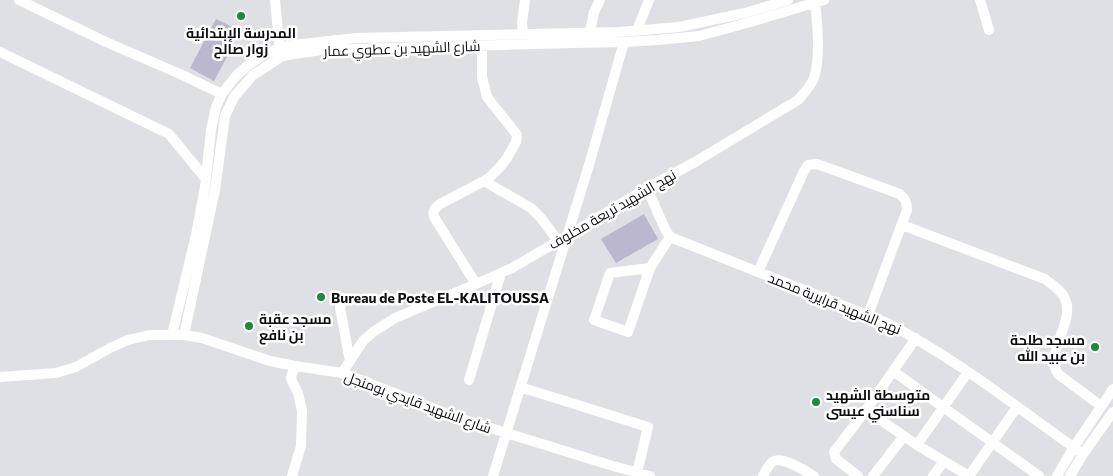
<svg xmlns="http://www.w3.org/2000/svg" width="1113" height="476" viewBox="0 0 1113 476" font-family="Commissioner,Cairo,sans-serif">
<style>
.green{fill:#bab7cf}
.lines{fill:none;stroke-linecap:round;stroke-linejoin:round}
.minor{stroke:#fff;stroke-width:10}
.poi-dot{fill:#1d883e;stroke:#fff;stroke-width:2}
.labels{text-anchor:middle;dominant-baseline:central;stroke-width:5;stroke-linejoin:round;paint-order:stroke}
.poi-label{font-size:14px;font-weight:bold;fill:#0d0d0f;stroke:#fff;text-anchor:start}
.street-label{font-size:14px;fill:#0d0d0f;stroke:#fff}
</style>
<rect width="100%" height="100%" fill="#dfdfe6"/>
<path class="green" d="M 216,19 L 241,31 L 214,81 L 190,68 Z
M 644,214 L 658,239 L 616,263 L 601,239 Z"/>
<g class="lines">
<path class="minor" d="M 19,0 L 106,42 L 180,74 L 222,94
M 275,0 L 280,53
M 980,0 L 989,30
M 637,30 L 649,0
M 590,32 L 594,12 L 600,0
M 523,34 L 522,22 L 525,0
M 0,52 L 169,134 L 206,179
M 484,181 L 531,208 L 541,218 L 558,241
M 647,188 L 665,229 L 670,237 L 887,323 C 957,359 1019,409 1083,454
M 902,225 L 1045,279 C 1051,284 1058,288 1063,295 C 1079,319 1043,352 1058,374 L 1101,406
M 650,268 L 628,332 L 594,320 L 610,273 L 650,268 L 670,237
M 758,272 L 804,171 L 808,165 L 817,164 L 900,194 C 905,199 907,202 907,210 L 868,315
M 476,284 L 434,217 C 432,211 435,208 440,204 L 484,181 L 490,177 L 500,167 L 507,158 L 516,142 L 517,135 L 514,131 L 487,97 L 482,77 L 482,46
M 341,302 L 340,308 L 350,361
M 172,335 L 196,235 L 205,187 L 211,130 L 216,107 L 222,94 L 236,76 L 247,66 L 265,54 L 279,48 L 293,45 L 356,38 L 619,32 L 679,27 L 745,13 L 788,0
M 184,335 L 215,190 L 225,116 L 234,97 L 253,75 L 281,57 L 294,54 L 322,50 L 573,43 L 624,42 L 658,40 L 699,36 L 747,23 L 824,0
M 893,371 L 1039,476
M 342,373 L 363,341 L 373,332 L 395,318 L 476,284 L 512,268 L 567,236 L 647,188 L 695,162 L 798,100 C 804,93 811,86 814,78 C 821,56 817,22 815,0
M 0,377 L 56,373 L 76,367 L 110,348 L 128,340 L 149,335 L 184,335 L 202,338 L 270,361 L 295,366 L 342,373 L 402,396 L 452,416 L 613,466 L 650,476
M 469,380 L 501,273
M 520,387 L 648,427 L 637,473
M 866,410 L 917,445 L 969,476
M 917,445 L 968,372
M 292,476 L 301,446 L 302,411 L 298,393 L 292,381 L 291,377 L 295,366
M 493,476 L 589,165 L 624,42
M 763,476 C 765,472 768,466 772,462 C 782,455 805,471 814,476
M 858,476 L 836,459 L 834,452 L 866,410 L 916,338
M 873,476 L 904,436
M 933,476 L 944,461
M 969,476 L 1017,407
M 1057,476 L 1074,447 L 1113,389
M 1070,476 L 1083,454 L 1113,412"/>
</g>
<g class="poi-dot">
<circle cx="241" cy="16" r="5"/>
<circle cx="321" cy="297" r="5"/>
<circle cx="249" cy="326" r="5"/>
<circle cx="1095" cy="347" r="5"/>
<circle cx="816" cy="402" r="5"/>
</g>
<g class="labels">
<g class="poi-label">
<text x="241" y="32" text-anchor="middle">المدرسة الإبتدائية<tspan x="241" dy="16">زوار صالح</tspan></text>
<text x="331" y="297">Bureau de Poste EL-KALITOUSSA</text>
<text x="259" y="318">مسجد عقبة<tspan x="259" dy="16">بن نافع</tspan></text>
<text x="1085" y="339" text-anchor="end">مسجد طلحة<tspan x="1085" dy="16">بن عبيد الله</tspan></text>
<text x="826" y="394">متوسطة الشهيد<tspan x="826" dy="16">سناسني عيسى</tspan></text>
</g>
<g class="street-label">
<text transform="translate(402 48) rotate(-2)">شارع الشهيد بن عطوي عمار</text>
<text transform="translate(612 209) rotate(-30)">نهج الشهيد تريعة مخلوف</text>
<text transform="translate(835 303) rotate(22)">نهج الشهيد قرايرية محمد</text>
<text transform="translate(418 402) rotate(20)">شارع الشهيد قايدي بومنجل</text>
</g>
</g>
</svg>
